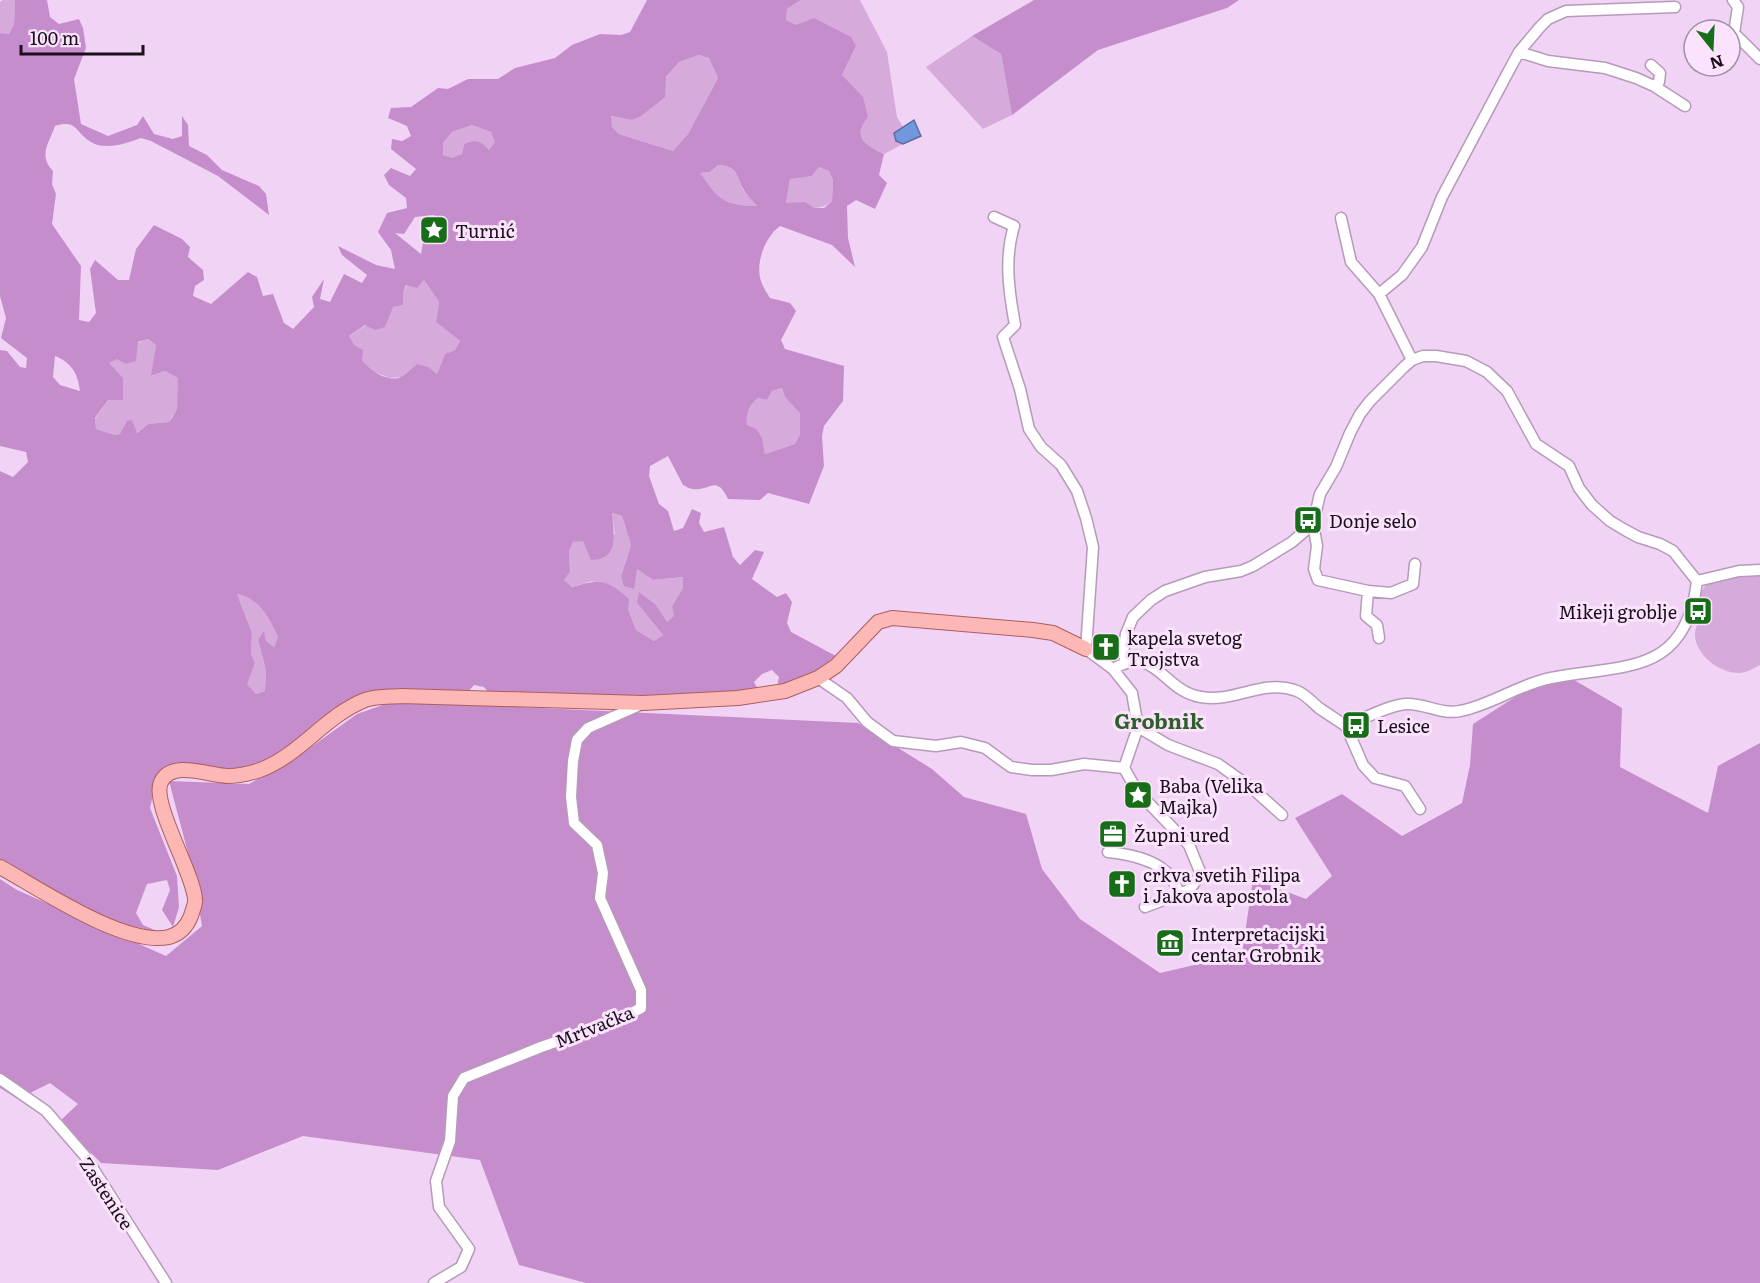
<svg xmlns="http://www.w3.org/2000/svg" width="1760" height="1283" viewBox="0 0 1760 1283" font-family="Literata,serif">
<style>
.green{fill:#d6abdb}
.forest{fill:#c68dcd;fill-rule:evenodd}
.water{fill:#7397dc;stroke:#586ea2;stroke-width:1.5}
.lines{fill:none;stroke-linecap:round;stroke-linejoin:round}
.minor-casing{stroke:#b69ab9;stroke-width:13}
.major-casing{stroke:#ac5d5f;stroke-width:16}
.minor{stroke:#fff;stroke-width:10}
.major{stroke:#fdb7b5;stroke-width:14}
.labels{text-anchor:middle;dominant-baseline:central;stroke-width:6;stroke-linejoin:round;paint-order:stroke}
.poi-label{font-size:18px;fill:#1a0f1b;stroke:#fbe3fe;text-anchor:start}
.street-label{font-size:18px;fill:#1a0f1b;stroke:#fbe3fe}
.quarter-label{font-size:21px;font-weight:bold;fill:#2c5f29;stroke:#fbe3fe}
</style>
<rect width="100%" height="100%" fill="#f1d4f5"/>
<path class="green" d="M 3,0 L 15,0 L 14,24 L 9,34 L 0,33 L 0,2 Z
M 801,0 L 860,0 L 887,52 L 897,117 L 903,127 L 894,134 L 896,141 L 903,144 L 884,154 L 866,145 L 860,136 L 861,125 L 842,75 L 856,46 L 795,25 L 786,20 L 787,9 Z
M 972,36 L 1001,54 L 1012,115 L 983,129 L 926,67 Z
M 699,55 L 709,58 L 718,78 L 688,134 L 673,151 L 619,134 L 612,127 L 610,116 L 631,120 L 679,62 Z
M 472,125 L 491,132 L 496,142 L 489,150 C 481,140 475,139 464,144 L 462,154 L 452,159 L 443,155 L 443,143 L 452,132 Z
M 718,165 C 739,166 735,175 744,191 C 747,196 753,201 757,206 C 723,205 719,200 699,173 L 710,172 Z
M 819,167 L 829,171 L 833,180 L 832,201 C 817,213 803,207 786,204 L 790,178 L 812,176 Z
M 424,280 L 439,302 L 436,322 L 460,341 L 455,350 L 445,354 L 437,374 L 389,378 L 368,369 L 348,337 L 393,307 L 403,305 L 403,294 L 407,285 Z
M 148,339 L 156,345 L 152,376 L 165,371 L 179,378 L 177,409 L 169,422 L 148,424 L 136,433 L 115,435 L 96,429 L 95,419 L 108,400 L 123,399 L 109,363 C 123,356 132,343 148,339 Z
M 782,388 L 785,397 L 800,412 L 800,434 L 795,444 L 765,454 L 762,438 L 757,429 L 747,425 C 746,413 747,406 758,398 L 767,400 L 772,391 Z
M 611,513 L 622,516 L 631,545 L 621,575 L 636,568 L 653,580 L 684,577 L 683,588 L 672,606 L 675,616 L 666,623 L 656,605 L 637,603 L 663,635 L 654,641 L 636,630 L 628,609 L 592,581 L 572,587 L 564,580 L 570,572 L 569,551 L 573,542 L 615,534 Z
M 1760,572 L 1760,665 C 1754,668 1746,673 1739,673 C 1719,673 1694,654 1695,633 C 1696,625 1701,617 1700,610 C 1699,600 1699,589 1710,582 C 1724,574 1744,575 1760,572 Z
M 237,594 C 258,597 270,619 278,637 L 274,647 L 266,641 L 264,632 L 258,640 L 266,670 L 265,691 L 256,694 L 246,684 L 255,663 L 251,654 L 252,633 Z"/>
<path class="forest" d="M 15,0 L 47,0 L 50,17 L 59,24 L 79,19 L 83,28 L 86,48 L 74,79 L 81,124 L 108,136 L 137,125 L 143,116 L 154,134 L 173,139 L 182,136 L 182,116 L 188,125 L 189,146 L 207,155 L 222,170 L 259,186 L 266,194 L 269,215 L 218,176 L 151,141 L 141,138 C 127,143 106,151 91,142 C 75,133 78,119 55,126 C 49,143 38,156 53,171 L 52,184 L 56,194 L 52,224 L 81,266 L 79,320 L 89,322 L 96,313 L 90,269 L 95,260 L 118,280 L 129,280 L 136,249 L 154,225 L 182,239 L 190,247 L 188,257 L 203,270 L 204,280 L 195,286 L 193,296 L 211,304 L 248,272 L 257,277 L 263,296 L 273,294 L 284,323 L 293,329 L 314,307 L 312,297 L 324,279 L 320,299 L 330,302 L 344,274 L 362,283 L 367,275 L 342,255 L 338,246 L 376,265 L 395,269 L 391,250 L 378,232 L 387,213 L 407,208 L 406,198 L 389,185 L 384,175 L 391,168 L 410,176 L 416,169 L 391,149 L 392,139 L 402,141 L 411,136 L 407,126 L 388,118 L 391,108 L 411,107 L 438,88 L 448,89 L 468,79 L 498,79 L 515,68 L 555,58 L 572,45 L 600,34 L 621,35 L 630,32 L 647,0 L 801,0 L 787,9 L 786,20 L 796,25 L 814,18 L 851,37 L 856,46 L 842,75 L 863,97 L 868,117 C 851,138 866,145 884,154 L 879,175 L 887,183 L 875,209 L 856,200 L 847,206 L 848,238 L 855,267 L 832,245 L 780,226 C 765,237 755,263 761,281 C 763,287 767,293 770,298 L 790,303 L 796,311 L 781,340 L 785,349 L 844,366 L 843,401 L 824,426 L 822,436 L 824,466 L 809,504 L 768,493 L 760,500 L 728,499 C 716,474 711,491 693,489 C 689,489 686,486 683,485 L 668,456 L 650,466 L 649,476 L 659,504 L 668,511 L 674,531 L 683,528 L 692,509 L 701,513 L 699,523 L 704,532 L 724,527 L 733,557 L 740,565 L 755,550 L 764,552 L 752,579 L 777,597 L 786,593 L 792,602 L 787,623 L 791,632 L 836,656 L 793,686 L 777,687 L 779,677 L 772,670 L 762,674 L 754,682 L 759,691 L 654,698 L 491,696 L 484,687 L 474,685 L 467,693 L 365,693 L 331,712 L 313,729 L 273,759 L 230,772 L 171,767 L 157,776 L 150,808 L 177,876 L 179,907 L 173,927 L 162,910 L 170,890 L 167,880 L 147,884 L 136,913 L 143,925 L 164,934 L 89,915 L 0,866 L 0,471 L 13,477 L 28,462 L 26,452 L 0,446 L 0,350 L 7,351 L 20,367 L 26,368 L 27,358 L 1,338 L 6,318 L 0,296 L 0,33 L 9,34 L 14,24 ZM 699,55 L 709,58 L 718,78 L 688,134 L 673,151 L 619,134 L 612,127 L 611,116 L 631,120 L 641,116 L 665,97 L 666,77 L 679,62 ZM 472,125 L 491,132 L 495,142 L 489,150 C 481,140 475,139 464,144 L 462,154 L 452,158 L 443,155 L 443,143 L 452,132 ZM 718,165 C 739,166 735,175 744,190 C 747,196 753,201 757,206 C 723,205 719,200 700,173 L 710,172 ZM 819,167 L 829,171 L 833,180 L 832,201 L 824,208 L 814,208 L 805,202 L 786,203 L 790,179 L 812,176 ZM 434,215 L 442,234 L 434,241 L 423,242 L 421,254 L 395,233 L 404,234 L 415,217 ZM 424,280 L 439,302 L 436,322 L 460,341 L 455,350 L 445,354 L 437,374 L 428,367 L 417,364 C 412,368 406,375 401,377 C 388,383 369,370 362,360 L 363,350 L 354,345 L 349,336 L 365,325 L 375,330 L 385,327 L 393,307 L 403,305 L 403,294 L 406,285 L 417,288 ZM 148,339 L 156,345 L 151,376 L 165,371 L 178,378 L 177,409 L 172,418 L 169,422 L 148,424 L 137,433 L 132,420 L 127,421 L 120,434 L 115,435 L 96,429 L 95,418 L 108,400 L 123,400 L 123,378 L 109,363 L 117,359 L 126,364 L 136,361 L 138,342 ZM 55,356 C 72,363 78,374 80,391 L 60,385 L 53,377 ZM 782,388 L 785,397 L 800,413 L 800,434 L 795,444 L 765,454 L 762,438 L 757,429 L 747,425 C 746,413 748,406 758,398 L 767,400 L 772,391 ZM 612,513 L 622,516 L 631,545 L 621,576 L 624,586 L 634,589 L 637,569 L 653,580 L 683,577 L 683,588 L 672,606 L 674,616 L 667,622 L 656,605 L 639,592 L 637,603 L 663,635 L 654,641 L 636,630 L 628,609 L 629,599 C 607,579 600,579 572,587 L 564,580 L 570,572 L 569,551 L 573,542 L 583,541 L 591,560 C 621,559 613,533 612,513 ZM 237,594 C 258,597 270,619 278,637 L 274,647 L 266,641 L 264,631 L 258,640 L 266,670 L 265,691 L 256,694 L 247,684 L 255,663 L 251,654 L 252,633 Z
M 1034,0 L 1239,0 L 1227,8 L 1098,50 L 1012,115 L 1001,54 L 972,36 Z
M 1557,670 L 1622,708 L 1620,767 L 1708,813 L 1718,766 L 1760,743 L 1760,1283 L 586,1283 L 519,1265 L 480,1160 L 303,1136 L 218,1170 L 101,1163 L 60,1121 L 78,1104 L 50,1083 L 18,1099 L 0,1088 L 0,879 L 17,890 L 166,956 L 202,926 L 192,868 L 169,781 L 249,784 L 307,750 L 357,714 L 394,701 L 858,723 L 932,769 L 964,797 L 1026,814 L 1042,869 L 1080,919 L 1160,973 L 1242,954 L 1253,879 L 1306,899 L 1332,876 L 1295,818 L 1342,794 L 1402,836 L 1462,803 L 1470,765 L 1473,724 Z"/>
<path class="water" d="M 914,120 L 921,136 L 903,144 L 896,141 L 894,133 Z"/>
<g class="lines">
<g class="minor-casing">
<path id="minor" d="M 1733,0 L 1738,7 L 1734,33 L 1760,59
M 1519,52 L 1548,61 L 1605,68 L 1636,78 L 1654,86 L 1685,106
M 1651,65 L 1660,73 L 1659,82 L 1654,86
M 994,217 L 1014,226 C 1004,259 1009,292 1015,325 L 1003,337 L 1020,389 L 1029,429 L 1041,447 L 1061,465 L 1077,491 L 1086,518 L 1093,547 L 1086,649 L 1113,669 C 1156,643 1162,691 1201,697 C 1236,703 1262,678 1297,691 C 1305,694 1312,702 1319,708 C 1328,714 1337,720 1346,726 C 1363,719 1389,705 1406,704 C 1425,703 1441,715 1460,711 C 1492,705 1519,684 1551,678 C 1624,664 1686,676 1697,581 L 1673,551 L 1660,544 L 1638,537 L 1625,530 L 1610,521 L 1592,505 L 1579,488 L 1569,466 L 1536,444 L 1507,391 L 1487,372 L 1466,361 L 1436,356 L 1423,356 L 1412,360 L 1404,367 L 1370,401 L 1360,414 L 1350,433 L 1336,467 L 1320,494 L 1313,524 L 1292,542 L 1253,566 L 1241,571 L 1205,577 L 1165,591 L 1151,600 L 1133,617 L 1126,634 L 1123,653 L 1126,661
M 1341,218 L 1351,262 L 1379,294
M 1412,360 L 1379,294 L 1402,275 L 1422,247 L 1442,197 L 1506,76 L 1519,52 L 1540,27 L 1548,19 L 1566,11 L 1675,7
M 1313,524 L 1317,546 L 1314,569 L 1318,580 L 1368,591 L 1366,616 L 1377,625 L 1379,638
M 1697,581 L 1739,571 L 1760,570
M 1368,591 L 1391,593 L 1413,584 L 1415,564
M 1113,669 L 1132,693 L 1138,727 L 1168,745 L 1218,764 L 1253,789 L 1282,815
M 818,678 L 847,698 L 867,722 L 893,741 L 936,746 L 961,742 L 985,748 L 1011,767 L 1032,770 L 1051,770 L 1084,764 L 1124,768
M 1346,726 L 1363,765 L 1375,778 L 1405,786 L 1420,809
M 1108,852 C 1128,854 1157,860 1170,876 C 1174,881 1177,888 1179,894 L 1189,890 L 1201,874 L 1189,845 L 1137,791 L 1124,768 L 1138,727
M 1145,907 L 1179,894
M 0,1079 L 46,1111 L 85,1156 L 166,1283
M 434,1283 L 461,1267 L 469,1249 L 439,1207 L 436,1181 L 450,1141 L 453,1096 L 464,1078 L 541,1047 L 619,1020 L 641,1008 L 641,990 L 600,898 L 603,873 L 597,845 L 574,823 L 571,797 L 573,761 L 577,740 L 588,728 L 642,704"/>
</g>
<g class="major-casing">
<path id="major" d="M 0,867 C 40,889 125,947 169,937 C 180,934 187,926 191,916 C 192,911 196,904 195,899 C 193,872 151,803 161,782 C 172,759 210,776 228,776 C 238,776 251,773 260,770 C 300,755 325,716 365,700 C 376,696 390,697 401,696 L 643,703 L 738,698 L 785,691 L 818,678 L 836,666 L 878,622 L 892,618 L 1033,630 L 1053,633 L 1086,649"/>
</g>
<use href="#minor" class="minor"/>
<use href="#major" class="major"/>
</g>
<defs>
<g id="sight-square" transform="scale(1.5)"><rect x="-9" y="-9" width="18" height="18" rx="4" fill="#186e18" stroke="#fbe3fe"/><path d="M0-6L1.8-2.2L6-1.7L2.9 1.2L3.7 5.4L0 3.3L-3.7 5.4L-2.9 1.2L-6-1.7L-1.8-2.2Z" fill="#fff"/></g>
<g id="bus-square" transform="scale(1.5)"><rect x="-9" y="-9" width="18" height="18" rx="4" fill="#186e18" stroke="#fbe3fe"/><path d="M-5-6H5V4H4V6H2V4H-2V6H-4V4H-5ZM-3.5-4V0h7V-4ZM-3.5 1.2v1.5H-2V1.2ZM2 1.2v1.5H3.5V1.2Z" fill="#fff"/></g>
<g id="church-square" transform="scale(1.5)"><rect x="-9" y="-9" width="18" height="18" rx="4" fill="#186e18" stroke="#fbe3fe"/><path d="M-1.2-6h2.4v3.5h3.3v2.4h-3.3V6h-2.4V-.1h-3.3v-2.4h3.3Z" fill="#fff"/></g>
<g id="office-square" transform="scale(1.5)"><rect x="-9" y="-9" width="18" height="18" rx="4" fill="#186e18" stroke="#fbe3fe"/><path d="M-6-3h4V-5.5h4V-3h4V5H-6ZM-1-4.5V-3h2v-1.5ZM-6 0V1H6V0Z" fill="#fff"/></g>
<g id="museum-square" transform="scale(1.5)"><rect x="-9" y="-9" width="18" height="18" rx="4" fill="#186e18" stroke="#fbe3fe"/><path d="M0-6L6-3V-2H-6V-3ZM-5-1h2V3h-2ZM-1-1h2V3h-2ZM3-1h2V3H3ZM-6 4H6V6H-6Z" fill="#fff"/></g>
</defs>
<g fill-rule="evenodd">
<use href="#sight-square" x="434" y="230"/>
<use href="#bus-square" x="1308" y="520"/>
<use href="#bus-square" x="1698" y="611"/>
<use href="#church-square" x="1106" y="647"/>
<use href="#bus-square" x="1356" y="725"/>
<use href="#sight-square" x="1138" y="795"/>
<use href="#office-square" x="1113" y="834"/>
<use href="#church-square" x="1122" y="884"/>
<use href="#museum-square" x="1170" y="943"/>
</g>
<g class="labels">
<g class="poi-label">
<text x="455" y="230">Turnić</text>
<text x="1329" y="520">Donje selo</text>
<text x="1677" y="611" text-anchor="end">Mikeji groblje</text>
<text x="1127" y="637">kapela svetog<tspan x="1127" dy="21">Trojstva</tspan></text>
<text x="1377" y="725">Lesice</text>
<text x="1159" y="785">Baba (Velika<tspan x="1159" dy="21">Majka)</tspan></text>
<text x="1134" y="834">Župni ured</text>
<text x="1143" y="874">crkva svetih Filipa<tspan x="1143" dy="21">i Jakova apostola</tspan></text>
<text x="1191" y="933">Interpretacijski<tspan x="1191" dy="21">centar Grobnik</tspan></text>
</g>
<g class="street-label">
<text transform="translate(594 1026) rotate(-22)">Mrtvačka</text>
<text transform="translate(107 1193) rotate(57)">Zastenice</text>
</g>
<g class="quarter-label">
<text x="1159" y="719">Grobnik</text>
</g>
</g>
<g transform="translate(1712 48) rotate(162)"><circle r="28" fill="#fbe3fe" stroke="#a18ea3" stroke-width="1.5"/>
<path d="M0-4.5L10 22L0 15L-10 22Z" fill="#186e18"/>
<text y="-9" font-size="16" font-weight="bold" text-anchor="middle" fill="#1a0f1b">N</text>
</g>
<path d="M21 45v9h122v-9" fill="none" stroke="#1a0f1b" stroke-width="3"/>
<text x="30" y="45" font-size="18" fill="#1a0f1b" stroke="#fbe3fe" stroke-width="4.5" paint-order="stroke">100 m</text>
</svg>
